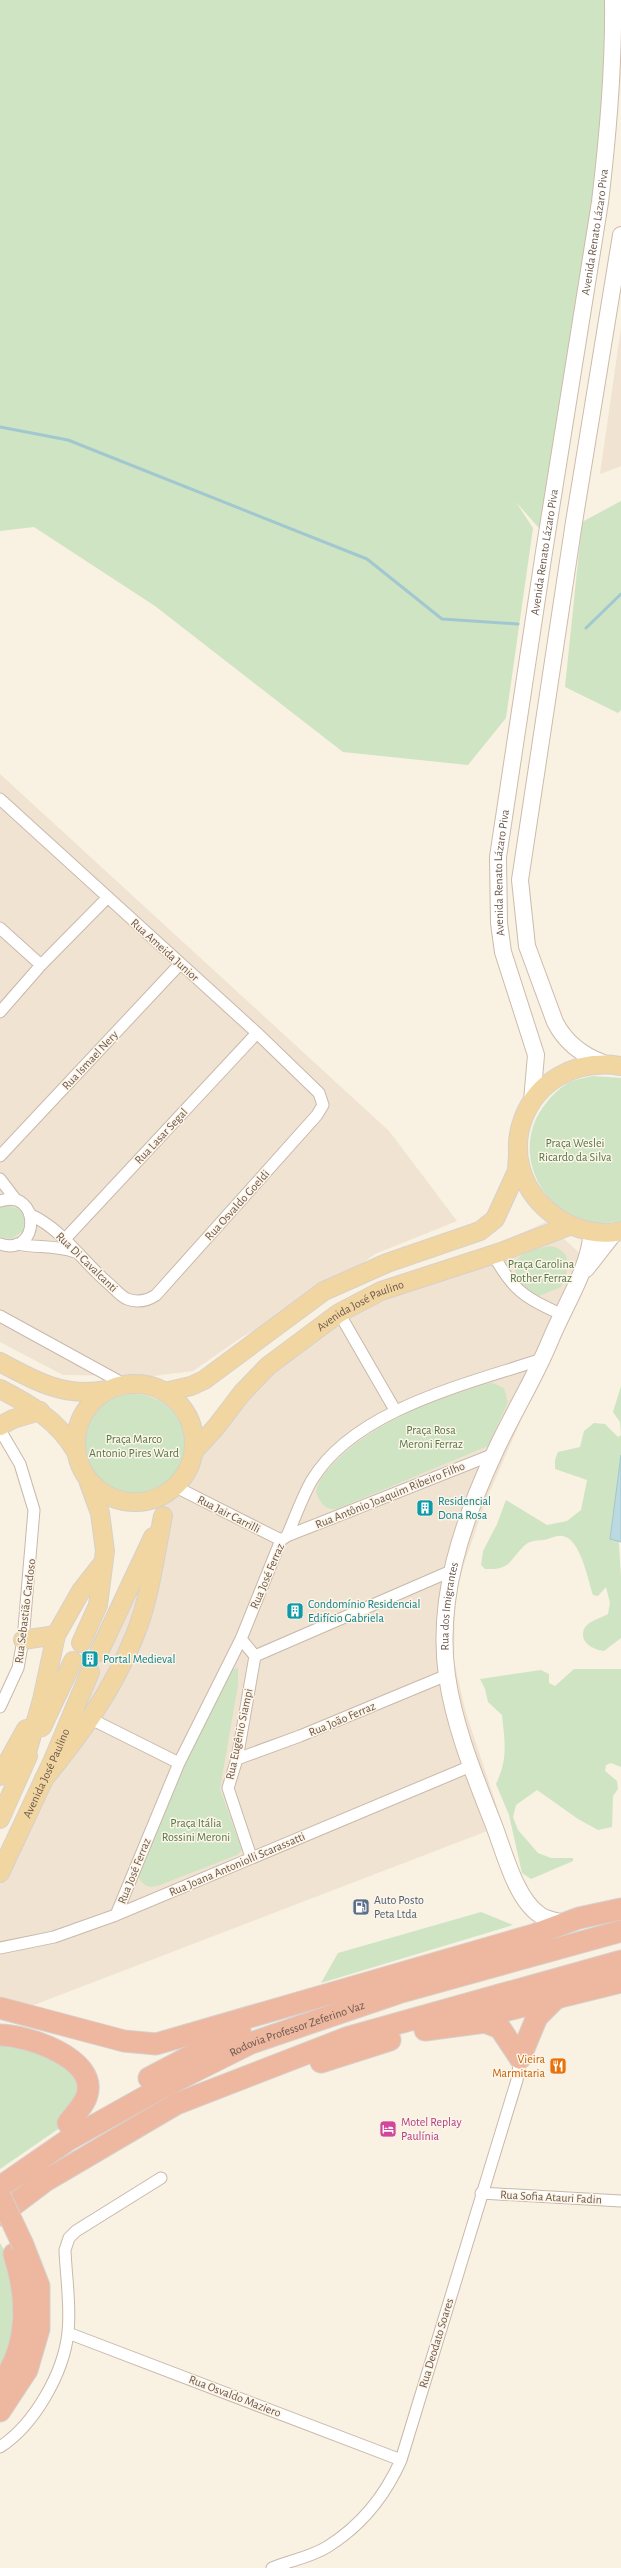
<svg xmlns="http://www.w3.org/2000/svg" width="621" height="2568" viewBox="0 0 621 2568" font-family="'Alegreya Sans',sans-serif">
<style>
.residential{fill:#f0e3d2}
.green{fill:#cfe4c3}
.water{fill:#bad9e0;stroke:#a1c7d0}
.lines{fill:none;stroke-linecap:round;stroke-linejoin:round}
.stream{stroke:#a1c7d0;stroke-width:3}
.street-casing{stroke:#c8b9ab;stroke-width:13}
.secondary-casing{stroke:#cdbbab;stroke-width:18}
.primary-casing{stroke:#d6d1cd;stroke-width:20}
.highway-casing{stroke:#d6d1cd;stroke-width:23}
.street{stroke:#fff;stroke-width:11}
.secondary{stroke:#fff;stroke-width:16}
.primary{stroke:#f1d6a2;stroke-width:18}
.highway{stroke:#edb7a0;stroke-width:21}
.highway-bridge-casing{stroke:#d6d1cd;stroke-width:23;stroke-linecap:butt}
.highway-bridge{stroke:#edb7a0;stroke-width:21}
.labels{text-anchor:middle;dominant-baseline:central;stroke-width:3;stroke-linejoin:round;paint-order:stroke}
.street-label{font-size:12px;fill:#6e594c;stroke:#fcf5e8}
.park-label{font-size:12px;fill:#547848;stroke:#fcf5e8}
.culture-label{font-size:12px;fill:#0d838f;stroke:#fcf5e8;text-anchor:start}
.service-label{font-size:12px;fill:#4e5e75;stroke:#fcf5e8;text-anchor:start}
.food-label{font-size:12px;fill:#c56008;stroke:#fcf5e8;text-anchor:end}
.hotel-label{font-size:12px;fill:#b23c85;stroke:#fcf5e8;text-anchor:start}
</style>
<rect width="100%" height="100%" fill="#f9f1e2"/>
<path class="residential" d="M 621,328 L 621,466 L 600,474 Z
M 0,774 L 389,1131 L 457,1221 L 375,1254 L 318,1296 L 242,1337 L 193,1371 L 153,1376 L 63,1375 L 0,1342 Z
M 546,1222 L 590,1263 L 487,1498 L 455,1590 L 454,1661 L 466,1713 L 503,1825 L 0,2018 L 0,1859 L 178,1469 L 203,1430 L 294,1336 Z"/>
<path class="green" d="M 0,0 L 610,0 L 600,202 L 546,536 L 516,502 L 533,528 L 506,718 L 468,765 L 343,752 L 155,606 L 34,527 L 0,531 Z
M 621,501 L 621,710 L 618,713 L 565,687 L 582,522 Z
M 593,1076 L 621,1078 L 621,1221 C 607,1223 592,1225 579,1219 C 532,1200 513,1142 547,1102 C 553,1094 562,1086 572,1081 C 579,1079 586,1077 593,1076 Z
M 6,1205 L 19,1209 L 25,1217 L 23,1231 L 11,1239 L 0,1237 L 0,1207 Z
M 550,1246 C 574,1250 569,1271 561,1287 L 539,1296 C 524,1288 515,1281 514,1262 L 526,1251 Z
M 485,1384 L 493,1383 L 504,1388 L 508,1402 L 488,1446 L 337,1509 C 326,1511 319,1502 316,1492 C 318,1480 327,1470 335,1462 C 377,1420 431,1402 485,1384 Z
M 621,1386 L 621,1486 L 617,1514 L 621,1576 L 621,1638 L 604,1651 C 594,1650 579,1643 584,1629 C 588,1621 601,1618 608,1614 L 610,1603 L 606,1587 L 598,1596 L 593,1595 C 588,1580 580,1537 562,1536 C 556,1535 550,1539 544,1540 C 534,1541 529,1540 522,1548 C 508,1563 509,1570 485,1569 L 481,1565 L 483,1551 L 497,1524 L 506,1500 L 547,1525 L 567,1521 L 581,1510 L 587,1480 L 555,1469 L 555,1460 L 558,1452 L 580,1447 L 584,1431 L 594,1423 L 605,1424 L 618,1437 L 621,1435 L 620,1422 L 613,1412 Z
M82 1446a52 52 0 1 1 104 0a52 52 0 1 1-104 0Z
M 238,1668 L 238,1685 L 220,1789 L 242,1850 L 237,1855 L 160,1885 C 149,1889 142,1886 138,1875 L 186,1757 L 230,1670 Z
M 574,1669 L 621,1669 L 621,1767 L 611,1763 L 606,1765 L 605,1771 L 617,1781 L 618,1789 L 613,1796 L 612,1827 L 598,1830 L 578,1819 L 537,1790 L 516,1805 L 513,1817 L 518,1830 L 538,1853 L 551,1858 L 573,1858 L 573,1861 L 531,1879 L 522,1873 L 509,1815 L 496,1784 C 508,1759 505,1743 502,1715 L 488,1702 L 485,1689 L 480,1679 L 541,1670 L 549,1674 L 549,1683 L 555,1686 Z
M 481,1912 L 513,1925 L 321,1983 L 338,1953 Z
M 0,2041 L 59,2058 L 71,2068 L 80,2089 L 64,2125 L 0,2169 Z
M 0,2243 L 7,2255 L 19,2321 L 0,2374 Z"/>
<path class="water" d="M 621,1455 L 621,1542 L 610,1539 Z"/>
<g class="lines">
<path class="stream" d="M 0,427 L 68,440 L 367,559 L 442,619 L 518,624
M 586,628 L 621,594"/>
<g class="street-casing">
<path id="street" d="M 0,799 L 257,1033 L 319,1093 L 323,1105 L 317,1115 L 156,1295 C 147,1301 138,1303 127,1299 C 120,1296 114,1288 108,1283 C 82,1261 63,1230 31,1215
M 0,928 L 41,965
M 0,1012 L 41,965 L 107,898
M 0,1156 L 180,964
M 0,1179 L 16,1200
M 0,1201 C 41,1187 41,1258 0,1244
M 65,1239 L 257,1033
M 17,1244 C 36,1248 56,1245 75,1252
M 493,1254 C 512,1289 524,1298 561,1314
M 339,1313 L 395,1410
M 0,1316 L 124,1384
M 0,1430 L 20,1464 L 34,1510 L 23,1640 L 18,1668 L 0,1707
M 176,1487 L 281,1540
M 287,1536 L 494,1454
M 241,1639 L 255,1656 L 451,1571
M 91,1719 L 179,1763
M 237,1759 L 300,1736 L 447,1675
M 251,1857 L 228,1788 L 237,1759 L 255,1656
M 116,1915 L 179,1763 L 241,1639 L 281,1540 L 287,1536 C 295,1518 302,1497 312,1480 C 355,1409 468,1384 542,1359
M 0,1948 L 54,1937 L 116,1915 L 471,1766
M 481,2193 L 621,2201
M 68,2333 L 401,2460
M 0,2447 C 34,2425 64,2373 68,2332 C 71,2306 66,2277 65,2250 L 69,2238 L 76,2231 L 161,2178
M 272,2568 C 289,2561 311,2557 327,2547 C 361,2526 385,2496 401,2460 L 517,2080 L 520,2058"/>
</g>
<g class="secondary-casing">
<g id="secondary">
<path d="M 603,1063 C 582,1055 565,1042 555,1022 L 527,946 L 520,880 L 574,522 L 621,235"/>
<path id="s1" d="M 532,1101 L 536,1055 L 503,952 L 499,923 L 498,857 L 544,552 L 600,202 C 608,135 614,68 613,0"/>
<path d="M 586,1269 L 615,1232"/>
<path id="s2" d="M 566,1924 C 558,1921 547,1920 540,1915 C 514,1898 503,1846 491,1818 C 473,1772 454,1725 447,1676 C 436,1599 462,1523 494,1454 C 511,1416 534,1380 550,1341 C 564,1306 589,1270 592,1231"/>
</g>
</g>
<g class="primary-casing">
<g id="primary">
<path d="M 621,1066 C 524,1051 480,1166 558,1218 C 576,1230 599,1236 621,1231"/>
<path d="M 0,1362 C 35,1381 65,1398 106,1390"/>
<circle cx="135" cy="1443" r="59"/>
<path d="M 0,1389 C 31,1405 57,1420 75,1450"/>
<path d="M 165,1392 L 191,1386 L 204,1380 L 324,1291 L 387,1263 L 480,1231 L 495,1219 L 517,1171 L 518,1154"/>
<path d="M 0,1426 L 13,1419 L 40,1411"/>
<path id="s3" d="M 194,1451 L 216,1427 L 242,1393 L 268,1366 L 339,1313 L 381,1291 L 501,1252 L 569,1226"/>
<path d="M 23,1640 L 56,1635"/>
<path d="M 81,1643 L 98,1605 L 105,1551 L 100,1513 L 89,1483"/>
<path d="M 99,1652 L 153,1537"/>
<path d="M 42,1727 L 73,1661"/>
<path d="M 23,1766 L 42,1700 L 56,1635 L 81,1591 L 103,1563"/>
<path d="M 0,1776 L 26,1729"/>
<path d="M 44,1779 C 82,1732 112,1692 135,1635 C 150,1598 155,1555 163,1516"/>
<path d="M 0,1819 L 28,1756"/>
<path id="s4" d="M 0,1873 L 53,1760 L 90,1672"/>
</g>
</g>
<g class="highway-casing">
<g id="highway">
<path d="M 0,2008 L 124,2041 L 156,2044 L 533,1935 L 579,1918 L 621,1909"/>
<path d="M 471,2019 L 621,1982"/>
<path d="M 425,2030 L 485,2022 L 500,2028 L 520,2058"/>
<path d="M 0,2035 C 26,2035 98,2058 87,2095 C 85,2104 74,2115 68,2123"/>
<path d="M 520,2058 L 537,2017 L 555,1999"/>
<path d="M 321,2062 L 390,2040"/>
<path d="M 149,2078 L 240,2030"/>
<path id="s5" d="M 0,2187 L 68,2140 L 161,2088 L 251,2043 L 398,1993 L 621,1931"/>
<path d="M 0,2215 L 45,2181 L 176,2104 L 349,2037 L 621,1961"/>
<path d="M 0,2385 C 30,2347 28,2297 14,2254"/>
<path d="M 0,2411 L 27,2370 L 39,2329 L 39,2286 L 23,2245"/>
</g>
</g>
<use href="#street" class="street"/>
<use href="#secondary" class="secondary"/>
<use href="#primary" class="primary"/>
<use href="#highway" class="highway"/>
<g class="highway-bridge-casing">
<path id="highway-bridge" d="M 0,2196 L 23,2245"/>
</g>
<use href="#highway-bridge" class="highway-bridge"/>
</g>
<defs>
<g id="building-square" transform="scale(0.9)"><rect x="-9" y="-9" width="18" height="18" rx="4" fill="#0f9aa8" stroke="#fcf5e8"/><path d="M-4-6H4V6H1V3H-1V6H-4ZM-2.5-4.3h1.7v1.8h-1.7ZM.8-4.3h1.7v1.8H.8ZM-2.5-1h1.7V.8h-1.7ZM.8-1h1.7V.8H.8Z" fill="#fff"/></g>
<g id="fuel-square" transform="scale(0.9)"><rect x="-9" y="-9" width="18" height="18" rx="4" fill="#5c6f8a" stroke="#fcf5e8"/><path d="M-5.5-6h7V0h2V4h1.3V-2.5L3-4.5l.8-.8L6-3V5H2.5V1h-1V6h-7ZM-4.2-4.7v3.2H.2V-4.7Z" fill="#fff"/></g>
<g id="restaurant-square" transform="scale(0.9)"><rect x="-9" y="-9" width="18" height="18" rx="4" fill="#e8710a" stroke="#fcf5e8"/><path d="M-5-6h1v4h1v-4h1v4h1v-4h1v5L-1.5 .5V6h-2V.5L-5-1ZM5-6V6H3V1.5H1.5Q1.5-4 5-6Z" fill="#fff"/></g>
<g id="hotel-square" transform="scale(0.9)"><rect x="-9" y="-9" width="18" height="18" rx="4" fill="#d1479c" stroke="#fcf5e8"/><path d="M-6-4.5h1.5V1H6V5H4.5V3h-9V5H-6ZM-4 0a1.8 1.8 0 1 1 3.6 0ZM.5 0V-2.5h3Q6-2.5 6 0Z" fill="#fff"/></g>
</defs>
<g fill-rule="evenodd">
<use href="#building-square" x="425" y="1508"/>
<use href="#building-square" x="295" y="1611"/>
<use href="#building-square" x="90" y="1659"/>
<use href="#fuel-square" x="361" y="1907"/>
<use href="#restaurant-square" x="558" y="2066"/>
<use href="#hotel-square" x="388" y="2129"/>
</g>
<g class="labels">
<g class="street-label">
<text stroke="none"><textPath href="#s1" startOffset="882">Avenida Renato Lázaro Piva</textPath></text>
<text stroke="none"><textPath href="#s1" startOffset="558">Avenida Renato Lázaro Piva</textPath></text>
<text stroke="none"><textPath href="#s1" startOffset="234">Avenida Renato Lázaro Piva</textPath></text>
<text transform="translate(165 950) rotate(42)">Rua Ameida Junior</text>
<text transform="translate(90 1060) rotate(-47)">Rua Ismael Nery</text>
<text transform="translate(161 1136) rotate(-47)">Rua Lasar Segal</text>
<text transform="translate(237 1205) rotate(-48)">Rua Osvaldo Goeldi</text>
<text transform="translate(87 1262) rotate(44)">Rua Di Cavalcanti</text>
<text stroke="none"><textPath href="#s3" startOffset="224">Avenida José Paulino</textPath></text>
<text transform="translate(390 1495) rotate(-22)">Rua Antônio Joaquim Ribeiro Filho</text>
<text transform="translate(229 1514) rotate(27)">Rua Jair Carrilli</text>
<text transform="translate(267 1576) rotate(-67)">Rua José Ferraz</text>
<text stroke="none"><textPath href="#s2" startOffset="357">Rua dos Imigrantes</textPath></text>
<text transform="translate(25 1611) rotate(-83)">Rua Sebastião Cardoso</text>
<text transform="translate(342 1719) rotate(-23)">Rua João Ferraz</text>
<text transform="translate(239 1734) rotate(-78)">Rua Eugênio Siampi</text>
<text stroke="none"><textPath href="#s4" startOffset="110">Avenida José Paulino</textPath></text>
<text transform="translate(237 1864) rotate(-23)">Rua Joana Antoniolli Scarassatti</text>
<text transform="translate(134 1871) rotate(-68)">Rua José Ferraz</text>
<text stroke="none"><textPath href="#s5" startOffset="338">Rodovia Professor Zeferino Vaz</textPath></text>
<text transform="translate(551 2197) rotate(3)">Rua Sofia Atauri Fadin</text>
<text transform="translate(436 2343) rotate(-73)">Rua Deodato Soares</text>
<text transform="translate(235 2396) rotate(21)">Rua Osvaldo Maziero</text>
</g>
<g class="park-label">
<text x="575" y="1143">Praça Weslei<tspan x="575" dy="14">Ricardo da Silva</tspan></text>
<text x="541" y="1264">Praça Carolina<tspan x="541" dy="14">Rother Ferraz</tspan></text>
<text x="431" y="1430">Praça Rosa<tspan x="431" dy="14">Meroni Ferraz</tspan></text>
<text x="134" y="1439">Praça Marco<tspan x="134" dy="14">Antonio Pires Ward</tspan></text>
<text x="196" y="1823">Praça Itália<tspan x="196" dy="14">Rossini Meroni</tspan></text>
</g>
<g class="culture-label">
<text x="438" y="1501">Residencial<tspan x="438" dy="14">Dona Rosa</tspan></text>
<text x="308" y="1604">Condomínio Residencial<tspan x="308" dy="14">Edifício Gabriela</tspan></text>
<text x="103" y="1659">Portal Medieval</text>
</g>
<g class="service-label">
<text x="374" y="1900">Auto Posto<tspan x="374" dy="14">Peta Ltda</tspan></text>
</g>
<g class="food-label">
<text x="545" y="2059">Vieira<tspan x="545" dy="14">Marmitaria</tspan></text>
</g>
<g class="hotel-label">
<text x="401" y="2122">Motel Replay<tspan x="401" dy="14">Paulínia</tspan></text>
</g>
</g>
</svg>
